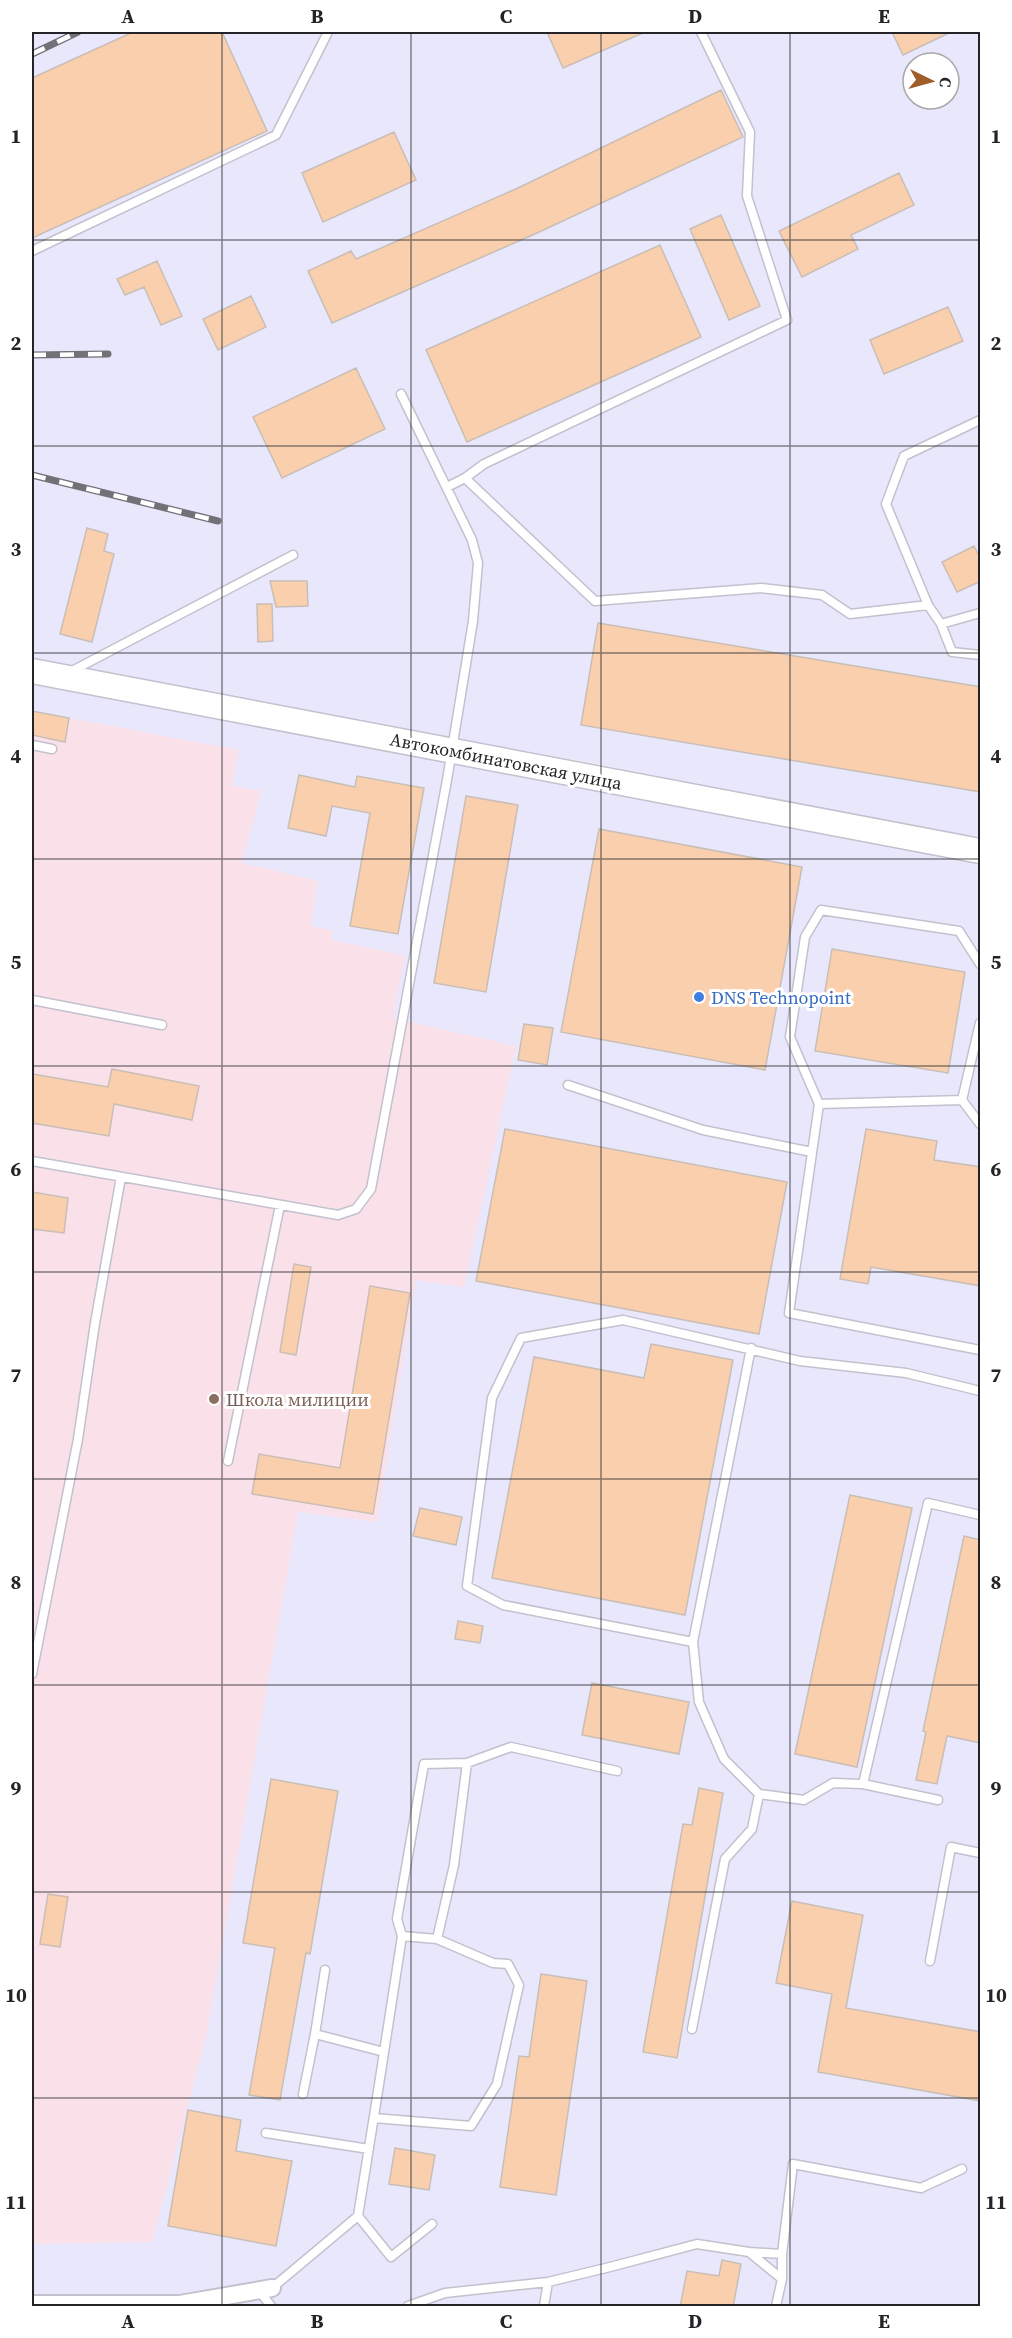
<svg xmlns="http://www.w3.org/2000/svg" width="1012" height="2338" viewBox="0 0 1012 2338" font-family="'Source Serif 4',serif">
<style>
.built{fill:#e9e7fb;fill-rule:evenodd}
.education{fill:#f9e0e9}
.building{fill:#facfad;stroke:#c9beb6;stroke-width:1.5}
.lines{fill:none;stroke-linecap:round;stroke-linejoin:round}
.lane-casing{stroke:#c3c1ce;stroke-width:11}
.street-casing{stroke:#c3c1ce;stroke-width:20}
.secondary-casing{stroke:#c3c1ce;stroke-width:27}
.lane{stroke:#fff;stroke-width:8}
.street{stroke:#fff;stroke-width:16}
.secondary{stroke:#fff;stroke-width:24}
.rail-casing{stroke:#727178;stroke-width:7}
.rail{stroke:#fff;stroke-width:4.5;stroke-dasharray:14;stroke-linecap:butt}
.grid{fill:none;stroke:#242428;stroke-width:1.5;stroke-opacity:0.55}
.shop-dot{fill:#3f7fe0;stroke:#fff;stroke-width:2}
.education-dot{fill:#8d6e63;stroke:#fff;stroke-width:2}
.labels{text-anchor:middle;dominant-baseline:central;stroke-width:6;stroke-linejoin:round;paint-order:stroke}
.street-label{font-size:18px;fill:#242428;stroke:#fff}
.shop-label{font-size:18px;fill:#366cbe;stroke:#fff;text-anchor:start}
.education-label{font-size:18px;fill:#785e54;stroke:#fff;text-anchor:start}
.neatline{fill:none;stroke:#242428;stroke-width:2}
.grid-label{font-size:20px;text-anchor:middle;font-weight:bold;fill:#242428}
</style>
<rect width="100%" height="100%" fill="#f1f0fc"/>
<path class="built" d="M 32,32 L 980,32 L 980,835 L 965,835 L 835,812 L 599,764 L 355,721 L 32,658 ZM 913,63 L 949,63 L 949,99 L 913,99 Z
M 32,680 L 980,861 L 980,2306 L 32,2306 Z"/>
<path class="education" d="M 32,711 L 239,750 L 232,786 L 261,791 L 242,863 L 318,881 L 311,926 L 333,931 L 331,940 L 405,955 L 393,1018 L 516,1046 L 464,1287 L 416,1280 L 377,1522 L 298,1512 L 206,2037 L 152,2242 L 32,2244 Z"/>
<path class="building" d="M 133,32 L 222,32 L 267,131 L 32,238 L 32,78 Z
M 547,32 L 645,32 L 563,68 Z
M 892,32 L 951,32 L 903,55 Z
M 721,90 L 743,137 L 537,233 L 332,323 L 308,271 L 351,251 L 356,259 L 518,188 Z
M 394,132 L 416,180 L 323,222 L 302,173 Z
M 899,173 L 914,205 L 851,235 L 858,249 L 802,277 L 779,231 Z
M 721,215 L 760,306 L 729,320 L 690,229 Z
M 660,245 L 701,337 L 467,442 L 426,350 Z
M 157,261 L 182,316 L 161,325 L 144,287 L 125,295 L 117,279 Z
M 251,296 L 266,327 L 218,350 L 203,319 Z
M 948,307 L 963,341 L 884,374 L 870,340 Z
M 356,368 L 385,429 L 282,478 L 253,417 Z
M 87,528 L 108,534 L 104,551 L 114,554 L 92,642 L 60,634 Z
M 974,546 L 981,560 L 981,581 L 957,592 L 942,562 Z
M 270,581 L 307,581 L 308,606 L 276,607 Z
M 257,604 L 272,604 L 273,641 L 258,642 Z
M 598,623 L 981,687 L 981,792 L 581,725 Z
M 32,711 L 69,718 L 65,742 L 32,735 Z
M 299,775 L 355,787 L 357,776 L 424,788 L 398,934 L 350,926 L 370,813 L 332,806 L 326,836 L 288,828 Z
M 466,796 L 518,805 L 486,992 L 434,983 Z
M 599,829 L 802,867 L 765,1070 L 561,1032 Z
M 832,949 L 965,972 L 948,1073 L 815,1051 Z
M 524,1024 L 553,1028 L 547,1065 L 518,1060 Z
M 112,1069 L 199,1086 L 192,1120 L 114,1104 L 109,1136 L 32,1123 L 32,1074 L 108,1087 Z
M 505,1129 L 787,1182 L 759,1334 L 476,1281 Z
M 866,1129 L 937,1141 L 934,1160 L 981,1167 L 981,1286 L 871,1267 L 868,1284 L 840,1279 Z
M 32,1192 L 68,1198 L 64,1233 L 32,1229 Z
M 294,1264 L 311,1267 L 296,1355 L 280,1352 Z
M 370,1286 L 410,1293 L 373,1514 L 252,1494 L 259,1454 L 340,1468 Z
M 651,1344 L 733,1360 L 685,1615 L 492,1578 L 534,1357 L 644,1378 Z
M 850,1495 L 912,1508 L 857,1767 L 795,1754 Z
M 420,1508 L 462,1517 L 456,1545 L 413,1536 Z
M 964,1536 L 981,1540 L 981,1743 L 947,1736 L 937,1784 L 916,1780 L 926,1732 L 923,1731 Z
M 458,1621 L 483,1626 L 480,1643 L 455,1639 Z
M 592,1683 L 689,1702 L 679,1754 L 582,1735 Z
M 271,1779 L 338,1791 L 310,1954 L 306,1953 L 280,2100 L 249,2095 L 275,1948 L 243,1943 Z
M 699,1788 L 723,1793 L 677,2058 L 643,2052 L 683,1824 L 692,1825 Z
M 48,1894 L 68,1897 L 60,1947 L 40,1944 Z
M 792,1901 L 863,1915 L 846,2008 L 981,2032 L 981,2101 L 818,2072 L 832,1994 L 776,1983 Z
M 541,1974 L 587,1981 L 556,2195 L 500,2187 L 519,2056 L 529,2057 Z
M 188,2110 L 241,2120 L 236,2151 L 292,2161 L 276,2246 L 168,2226 Z
M 395,2148 L 435,2155 L 429,2190 L 389,2184 Z
M 722,2260 L 741,2264 L 733,2307 L 680,2307 L 687,2271 L 719,2276 Z"/>
<g class="lines">
<g class="lane-casing">
<path id="lane" d="M 701,32 L 750,132 L 747,196 L 787,320 L 484,464 L 465,478 L 595,601 L 761,588 L 822,595 L 850,614 L 928,605 L 941,624 L 952,652 L 980,655
M 32,251 L 276,135 L 328,32
M 447,487 L 465,478
M 928,605 L 886,504 L 904,456 L 980,420
M 941,624 L 980,613
M 70,672 L 293,555
M 32,745 L 52,749
M 980,964 L 959,931 L 821,910 L 805,937 L 790,1037 L 819,1104 L 789,1313 L 980,1350
M 32,1000 L 162,1025
M 568,1085 L 703,1130 L 812,1152
M 962,1100 L 980,1023
M 819,1104 L 962,1100 L 980,1124
M 32,1161 L 338,1215 L 356,1209 L 371,1189 L 447,780 L 473,621 L 478,563 L 472,540 L 401,394
M 751,1348 L 693,1642 L 503,1605 L 467,1586 L 492,1398 L 521,1338 L 623,1320 L 800,1361 L 906,1373 L 980,1391
M 228,1461 L 280,1205
M 693,1642 L 699,1702 L 724,1759 L 759,1794 L 804,1800 L 833,1783 L 863,1784 L 928,1503 L 980,1515
M 32,1674 L 78,1439 L 95,1323 L 121,1177
M 863,1784 L 938,1800
M 402,1936 L 397,1919 L 424,1764 L 467,1763
M 437,1939 L 454,1865 L 467,1763 L 511,1747 L 617,1771
M 930,1961 L 951,1847 L 980,1853
M 692,2029 L 725,1859 L 752,1829 L 759,1794
M 315,2034 L 325,1970
M 303,2094 L 315,2034 L 384,2052
M 266,2133 L 369,2149
M 358,2216 C 373,2123 388,2029 402,1936 L 437,1939 L 493,1963 L 508,1964 L 519,1985 L 497,2084 L 471,2126 L 374,2118
M 749,2252 L 782,2254 L 782,2279
M 782,2254 L 793,2164 L 921,2188 L 962,2169
M 272,2288 L 358,2216 L 391,2257 L 432,2224
M 260,2292 L 271,2306
M 408,2306 L 445,2293 L 548,2282 L 610,2267 L 697,2244 L 749,2252 L 782,2279 L 776,2306
M 544,2306 L 548,2282"/>
</g>
<g class="street-casing">
<path id="street" d="M 32,2304 L 180,2304 L 272,2288"/>
</g>
<g class="secondary-casing">
<path id="secondary" d="M 32,671 L 980,851"/>
</g>
<use href="#lane" class="lane"/>
<use href="#street" class="street"/>
<use href="#secondary" class="secondary"/>
<g class="rail-casing">
<path id="rail" d="M 32,54 L 78,32
M 32,355 L 108,354
M 32,475 L 218,521"/>
</g>
<use href="#rail" class="rail"/>
</g>
<path class="grid" d="M 222,32 L 222,2306M 411,32 L 411,2306M 601,32 L 601,2306M 790,32 L 790,2306M 32,240 L 980,240M 32,446 L 980,446M 32,653 L 980,653M 32,859 L 980,859M 32,1066 L 980,1066M 32,1272 L 980,1272M 32,1479 L 980,1479M 32,1685 L 980,1685M 32,1892 L 980,1892M 32,2098 L 980,2098"/>
<circle class="shop-dot" cx="699" cy="997" r="6"/>
<circle class="education-dot" cx="214" cy="1399" r="6"/>
<g class="labels">
<g class="street-label">
<text transform="translate(506 761) rotate(11)">Автокомбинатовская улица</text>
</g>
<g class="shop-label">
<text x="711" y="997">DNS Technopoint</text>
</g>
<g class="education-label">
<text x="226" y="1399">Школа милиции</text>
</g>
</g>
<rect width="1012" height="2338" fill="none" stroke="#ffffff" stroke-width="66"/>
<g transform="translate(931 81) rotate(95)"><circle r="28" fill="#ffffff" stroke="#a7a7a9" stroke-width="1.5"/>
<path d="M0-4.5L10 22L0 15L-10 22Z" fill="#9f5e29"/>
<text y="-9" font-size="16" font-weight="bold" text-anchor="middle" fill="#242428">С</text>
</g>
<rect x="33" y="33" width="946" height="2272" class="neatline"/>
<g class="grid-label">
<text x="128" y="23">A</text>
<text x="317" y="23">B</text>
<text x="506" y="23">C</text>
<text x="695" y="23">D</text>
<text x="884" y="23">E</text>
<text x="16" y="143">1</text>
<text x="996" y="143">1</text>
<text x="16" y="350">2</text>
<text x="996" y="350">2</text>
<text x="16" y="556">3</text>
<text x="996" y="556">3</text>
<text x="16" y="763">4</text>
<text x="996" y="763">4</text>
<text x="16" y="969">5</text>
<text x="996" y="969">5</text>
<text x="16" y="1176">6</text>
<text x="996" y="1176">6</text>
<text x="16" y="1382">7</text>
<text x="996" y="1382">7</text>
<text x="16" y="1589">8</text>
<text x="996" y="1589">8</text>
<text x="16" y="1795">9</text>
<text x="996" y="1795">9</text>
<text x="16" y="2002">10</text>
<text x="996" y="2002">10</text>
<text x="16" y="2209">11</text>
<text x="996" y="2209">11</text>
<text x="128" y="2328">A</text>
<text x="317" y="2328">B</text>
<text x="506" y="2328">C</text>
<text x="695" y="2328">D</text>
<text x="884" y="2328">E</text>
</g>
</svg>
